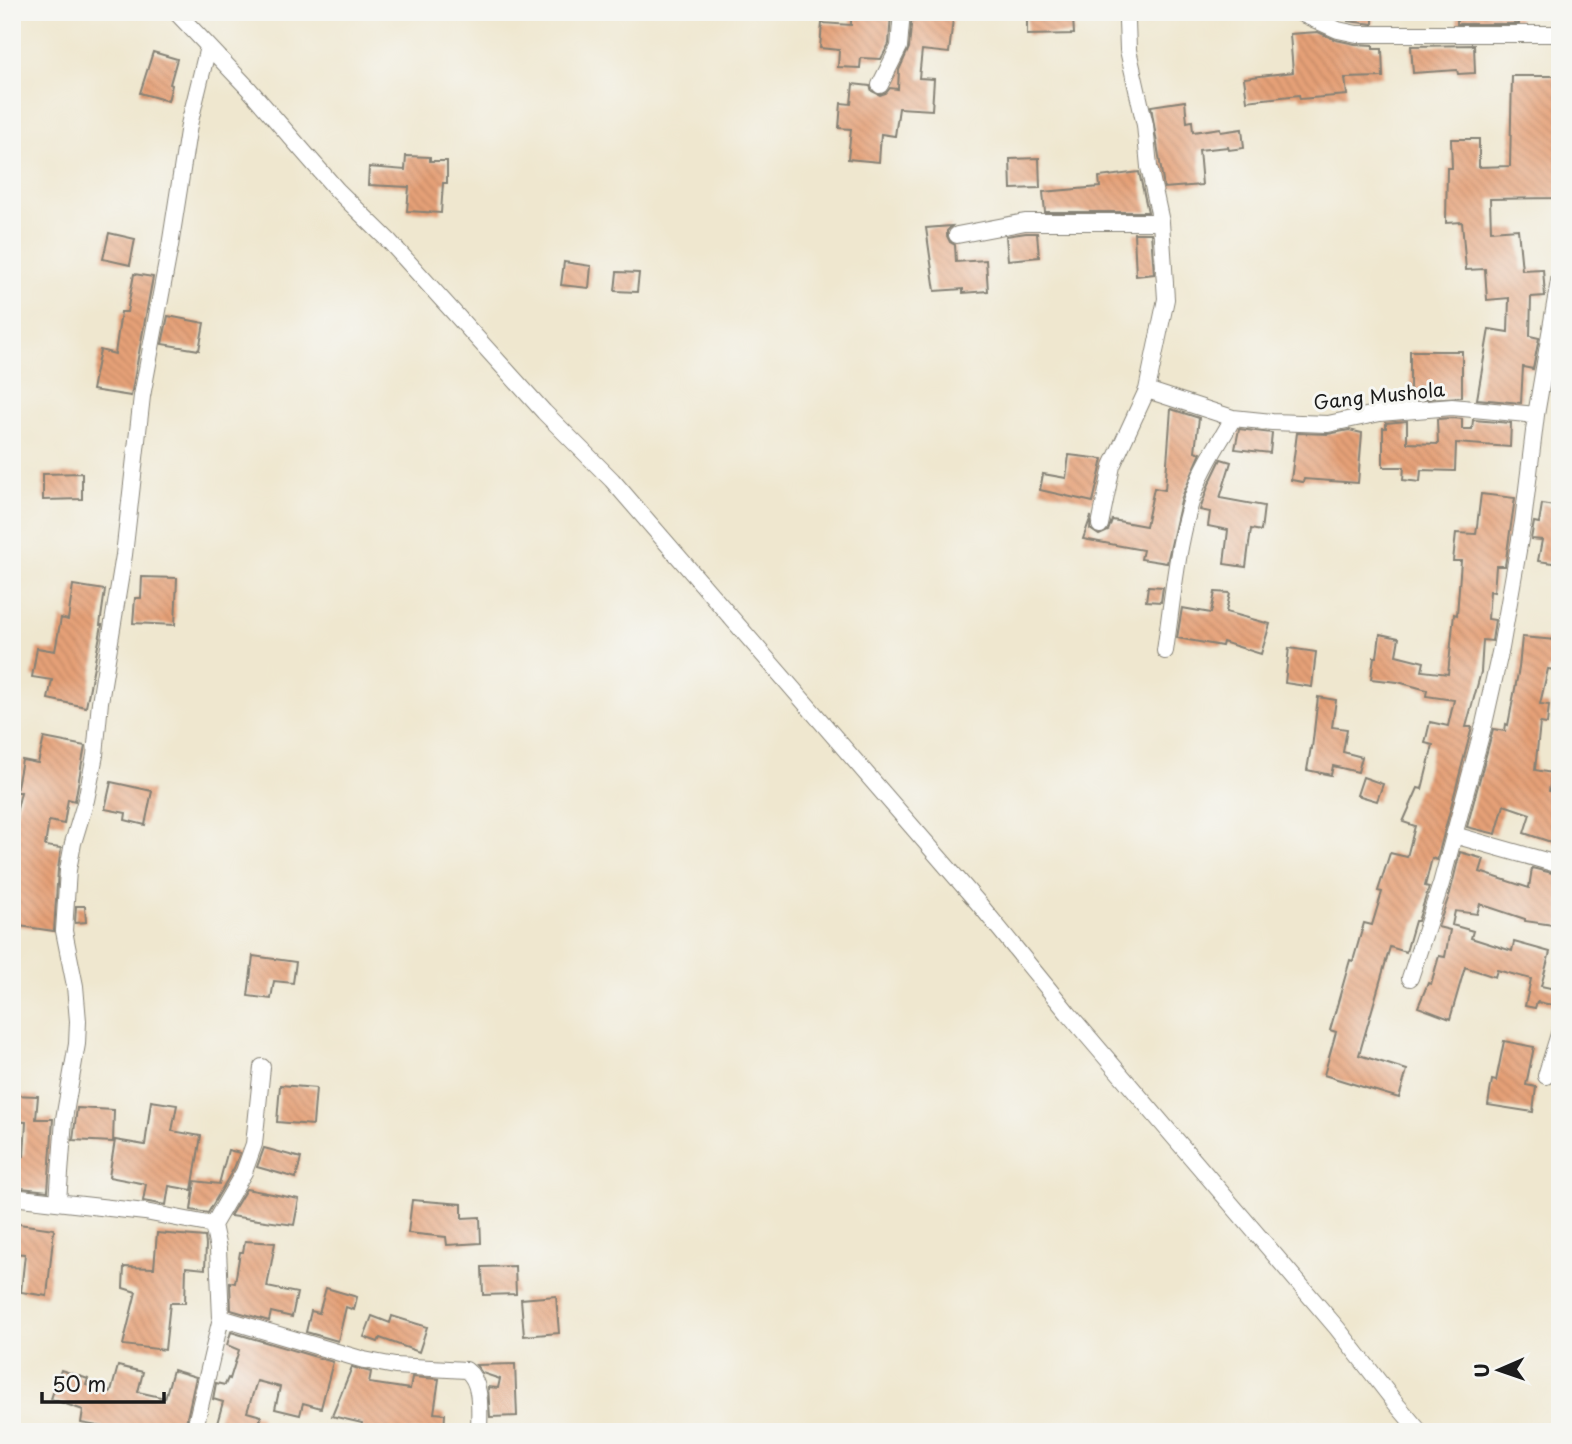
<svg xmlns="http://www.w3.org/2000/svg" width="1572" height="1444" viewBox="0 0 1572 1444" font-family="'Playpen Sans',sans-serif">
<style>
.building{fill:url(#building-back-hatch)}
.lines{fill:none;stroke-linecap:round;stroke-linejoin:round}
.minor-casing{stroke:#868276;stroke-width:18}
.minor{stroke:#fff;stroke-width:16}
.labels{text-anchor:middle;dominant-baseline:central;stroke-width:6;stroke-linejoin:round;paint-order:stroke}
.street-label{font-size:19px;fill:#1c1c1c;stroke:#f6f6f2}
</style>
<defs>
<pattern id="building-back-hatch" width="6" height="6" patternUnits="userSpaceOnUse" patternTransform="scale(1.75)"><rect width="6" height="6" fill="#e5a077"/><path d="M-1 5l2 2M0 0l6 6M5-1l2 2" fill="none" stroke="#c48966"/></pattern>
</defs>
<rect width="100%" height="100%" fill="#f6f6f2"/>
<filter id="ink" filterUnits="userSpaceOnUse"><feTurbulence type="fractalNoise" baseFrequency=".0143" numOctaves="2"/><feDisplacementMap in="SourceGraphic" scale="14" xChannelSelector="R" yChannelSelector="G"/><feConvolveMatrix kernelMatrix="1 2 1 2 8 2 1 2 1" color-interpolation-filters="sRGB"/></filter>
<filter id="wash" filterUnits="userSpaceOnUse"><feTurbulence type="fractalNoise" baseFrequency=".00686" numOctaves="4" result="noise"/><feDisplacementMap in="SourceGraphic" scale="28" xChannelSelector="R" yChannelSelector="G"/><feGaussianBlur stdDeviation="1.57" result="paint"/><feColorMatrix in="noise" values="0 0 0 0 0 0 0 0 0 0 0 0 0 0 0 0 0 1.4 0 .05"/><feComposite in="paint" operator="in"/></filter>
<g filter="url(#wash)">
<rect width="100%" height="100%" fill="#efe7cf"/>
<g id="blocks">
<path class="building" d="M 851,12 L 891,13 L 889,44 L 881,59 L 861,58 L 860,68 L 838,67 L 839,50 L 820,48 L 822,23 L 851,25 Z
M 1027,12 L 1043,12 L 1043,19 L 1073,18 L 1074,34 L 1027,35 Z
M 1348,12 L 1373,12 L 1373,24 L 1348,21 Z
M 1457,12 L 1519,12 L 1519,24 L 1457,24 Z
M 912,15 L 953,19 L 949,53 L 922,50 L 919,78 L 934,79 L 932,110 L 899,108 L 895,136 L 881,134 L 879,162 L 848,159 L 851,129 L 839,128 L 841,103 L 851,104 L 853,84 L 870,86 L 872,91 L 880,95 L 886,93 L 890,88 L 898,89 L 899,70 L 909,48 Z
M 1318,32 L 1336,40 L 1355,44 L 1373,45 L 1373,49 L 1382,49 L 1383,77 L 1345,78 L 1347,95 L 1300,99 L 1299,95 L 1247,101 L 1244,78 L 1293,72 L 1290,34 Z
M 1474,45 L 1475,73 L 1458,74 L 1457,70 L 1413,73 L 1411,46 Z
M 153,52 L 177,59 L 170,84 L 172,85 L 168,101 L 140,93 Z
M 1512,76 L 1560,76 L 1559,198 L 1490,199 L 1491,231 L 1518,229 L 1522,270 L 1543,269 L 1545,296 L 1531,297 L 1530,336 L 1539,338 L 1533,369 L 1523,367 L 1521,403 L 1477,399 L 1489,329 L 1508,332 L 1509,298 L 1487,300 L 1485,269 L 1466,270 L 1462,222 L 1446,223 L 1447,168 L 1452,168 L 1451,139 L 1479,139 L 1479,167 L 1510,166 Z
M 1185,101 L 1187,122 L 1192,121 L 1193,132 L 1220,128 L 1221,132 L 1242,129 L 1244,148 L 1229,150 L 1228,147 L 1199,150 L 1202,185 L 1164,188 L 1151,106 Z
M 406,156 L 430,157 L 430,161 L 447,161 L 447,183 L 443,183 L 441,213 L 407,211 L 409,187 L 368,185 L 369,167 L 405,170 Z
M 1039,158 L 1040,188 L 1011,189 L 1010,159 Z
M 1139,172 L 1148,212 L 1045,212 L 1043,192 L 1100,187 L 1099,177 Z
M 952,226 L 947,231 L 947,236 L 950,242 L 955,245 L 956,262 L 986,260 L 988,291 L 963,293 L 963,289 L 935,291 L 926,228 Z
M 109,233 L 135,239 L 130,265 L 103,259 Z
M 1026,233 L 1037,233 L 1039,257 L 1008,260 L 1006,236 Z
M 1134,233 L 1151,233 L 1154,274 L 1136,276 Z
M 564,262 L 591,266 L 589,288 L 561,285 Z
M 617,272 L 639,273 L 637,292 L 615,291 Z
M 134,274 L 153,277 L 131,396 L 92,390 L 100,350 L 115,354 L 121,312 L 127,312 Z
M 168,316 L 204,323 L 199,350 L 162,344 Z
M 1410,351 L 1462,351 L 1462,397 L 1410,400 Z
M 1171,409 L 1199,418 L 1195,451 L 1201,453 L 1182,497 L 1167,563 L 1141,559 L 1143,550 L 1083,539 L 1091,516 L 1090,529 L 1099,535 L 1108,531 L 1112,520 L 1146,526 L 1154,488 L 1165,490 Z
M 1452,418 L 1462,419 L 1462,429 L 1472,429 L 1473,420 L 1511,423 L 1510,447 L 1456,443 L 1455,471 L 1421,470 L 1420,482 L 1403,480 L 1404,467 L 1383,467 L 1383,428 L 1386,428 L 1386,423 L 1407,421 L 1407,443 L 1438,444 L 1437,419 Z
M 1239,429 L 1272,433 L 1270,453 L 1235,449 Z
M 1349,430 L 1362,433 L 1358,483 L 1304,479 L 1303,482 L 1291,480 L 1297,433 L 1328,434 Z
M 1069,455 L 1103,459 L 1093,502 L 1040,490 L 1043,474 L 1066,478 Z
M 1221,459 L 1231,462 L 1220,498 L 1264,506 L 1261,531 L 1251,529 L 1246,567 L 1224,564 L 1228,530 L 1208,526 L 1210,512 L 1200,510 L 1209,484 Z
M 82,473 L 82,499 L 43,500 L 43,474 Z
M 1481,494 L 1515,498 L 1505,566 L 1496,566 L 1494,592 L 1490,591 L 1488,619 L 1495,620 L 1492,641 L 1483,640 L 1481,672 L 1466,727 L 1472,727 L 1437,860 L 1432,858 L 1425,886 L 1429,887 L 1418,921 L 1415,921 L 1406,952 L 1390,947 L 1359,1055 L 1407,1070 L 1399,1098 L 1324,1075 L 1336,1032 L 1330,1030 L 1350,960 L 1353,961 L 1364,923 L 1372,925 L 1382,892 L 1378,891 L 1390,853 L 1407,857 L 1415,826 L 1403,822 L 1418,788 L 1422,789 L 1433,745 L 1425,743 L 1430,722 L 1448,726 L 1454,700 L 1426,696 L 1427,690 L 1398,682 L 1371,679 L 1374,657 L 1377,657 L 1380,634 L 1399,638 L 1396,655 L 1424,662 L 1422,671 L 1448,674 L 1454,614 L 1457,615 L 1461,561 L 1453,561 L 1456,533 L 1476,534 Z
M 1542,504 L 1560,507 L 1560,564 L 1538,561 L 1542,540 L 1531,539 L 1534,522 L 1539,523 Z
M 142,577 L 177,578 L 175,625 L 133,623 L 135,598 L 141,598 Z
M 73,585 L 105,590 L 100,625 L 102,625 L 86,707 L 48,699 L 52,680 L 32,677 L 37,648 L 55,651 L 61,618 L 68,620 Z
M 1148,586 L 1163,587 L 1161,602 L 1146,601 Z
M 1215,592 L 1230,593 L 1226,612 L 1270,624 L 1261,654 L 1223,642 L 1222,646 L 1177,638 L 1182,608 L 1211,613 Z
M 1522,637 L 1556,640 L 1554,670 L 1548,669 L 1540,704 L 1549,705 L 1547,724 L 1540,723 L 1535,770 L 1552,773 L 1549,791 L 1560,793 L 1560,845 L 1524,833 L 1530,814 L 1504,805 L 1496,834 L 1467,827 L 1493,729 L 1505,731 L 1506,724 L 1508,725 L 1519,668 Z
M 1289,648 L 1316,652 L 1312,687 L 1285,683 Z
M 1318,697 L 1336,700 L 1332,727 L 1347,729 L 1343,752 L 1362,757 L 1358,772 L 1333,766 L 1331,775 L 1307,770 L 1311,747 L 1312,748 Z
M 44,738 L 85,746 L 75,801 L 68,799 L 64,824 L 49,821 L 45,846 L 61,848 L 58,869 L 54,931 L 12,925 L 12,830 L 21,792 L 16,792 L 22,760 L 38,763 Z
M 1363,777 L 1383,784 L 1377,801 L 1357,795 Z
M 111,782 L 152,791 L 145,825 L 125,820 L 126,813 L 105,809 Z
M 1460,852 L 1484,859 L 1480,872 L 1529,888 L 1532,868 L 1560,875 L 1560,926 L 1525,921 L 1525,919 L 1480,904 L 1477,914 L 1455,911 L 1452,925 L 1473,931 L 1471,938 L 1512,951 L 1514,942 L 1550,952 L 1541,986 L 1560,990 L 1557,1006 L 1537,1002 L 1535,1008 L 1525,1006 L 1531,979 L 1497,970 L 1495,977 L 1465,967 L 1450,1019 L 1418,1007 L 1428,983 L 1431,984 L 1439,956 L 1445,957 L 1450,930 L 1438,927 L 1450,893 Z
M 76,906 L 85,906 L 86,922 L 75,923 Z
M 253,956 L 296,962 L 293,983 L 274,981 L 271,999 L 248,996 Z
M 1504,1041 L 1534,1047 L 1526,1085 L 1536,1087 L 1533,1112 L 1488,1105 L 1492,1080 L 1496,1081 Z
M 280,1085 L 316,1088 L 313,1125 L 277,1122 Z
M 12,1095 L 38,1096 L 36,1119 L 53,1119 L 48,1191 L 12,1187 L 12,1154 L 24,1156 L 26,1122 L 12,1121 Z
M 151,1101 L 177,1105 L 172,1131 L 201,1136 L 192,1190 L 169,1186 L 166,1205 L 143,1201 L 146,1184 L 109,1177 L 115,1140 L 145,1145 Z
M 77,1108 L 114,1110 L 113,1142 L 73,1140 Z
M 264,1148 L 301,1158 L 296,1178 L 257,1167 Z
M 228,1150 L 240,1153 L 234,1168 L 208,1213 L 191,1210 L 195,1181 L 219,1184 Z
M 246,1189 L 299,1199 L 294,1225 L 230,1216 Z
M 412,1200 L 462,1204 L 462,1218 L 480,1217 L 481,1243 L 447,1245 L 446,1237 L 408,1233 Z
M 12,1223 L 54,1229 L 47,1296 L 21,1292 L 25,1254 L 12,1253 Z
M 157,1233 L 205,1237 L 206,1245 L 205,1269 L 186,1267 L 185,1303 L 170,1303 L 165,1350 L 123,1345 L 136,1292 L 123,1288 L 124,1267 L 154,1268 Z
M 245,1241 L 275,1243 L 267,1287 L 297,1293 L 292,1317 L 271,1312 L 269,1321 L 231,1310 L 230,1282 L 235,1283 L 240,1252 L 243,1252 Z
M 515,1266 L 516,1294 L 483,1295 L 482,1267 Z
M 326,1288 L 357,1297 L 354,1310 L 346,1307 L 338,1341 L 306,1332 L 311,1311 L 319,1313 Z
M 556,1296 L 559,1333 L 524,1336 L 521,1299 Z
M 372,1316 L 390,1323 L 392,1316 L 427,1327 L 419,1352 L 380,1338 L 378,1342 L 364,1337 Z
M 231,1332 L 333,1362 L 321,1408 L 303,1403 L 300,1415 L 275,1409 L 280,1387 L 257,1381 L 247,1412 L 261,1416 L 257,1432 L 231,1432 L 216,1427 L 223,1402 L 213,1399 L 216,1383 L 225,1385 L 228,1378 L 230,1379 L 239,1350 L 227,1345 Z
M 515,1364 L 517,1416 L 490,1417 L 488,1387 L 498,1388 L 500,1379 L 482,1373 L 476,1365 Z
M 118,1366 L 143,1372 L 138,1392 L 165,1398 L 173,1370 L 196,1377 L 184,1432 L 101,1432 L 103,1427 L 81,1423 L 83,1410 L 51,1399 L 61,1370 L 88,1379 L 86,1385 L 111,1392 Z
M 352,1367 L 371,1372 L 369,1383 L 410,1389 L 412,1377 L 439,1379 L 434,1413 L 445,1414 L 444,1431 L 361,1432 L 362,1423 L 332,1416 Z"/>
</g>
</g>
<g filter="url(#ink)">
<use href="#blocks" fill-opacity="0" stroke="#868276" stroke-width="2"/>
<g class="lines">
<g class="minor-casing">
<path id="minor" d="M 176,12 L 248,88 L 337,190 L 390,242 L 544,412 L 612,480 L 980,905 L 1068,1013 L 1337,1328 L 1397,1405 L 1420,1432
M 1298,12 L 1338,30 L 1357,34 L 1560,34
M 880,85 L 899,47 L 902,12
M 957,235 L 1025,222 L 1161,222
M 1147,390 L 1233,418 L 1272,422 L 1328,424 L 1380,413 L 1452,407 L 1536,415
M 1100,525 L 1112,466 L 1147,390 L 1166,299 L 1161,222 L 1149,167 L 1145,125 L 1128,50 L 1127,21 L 1129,12
M 1165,651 C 1173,597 1178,530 1199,480 C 1208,458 1222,439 1233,418
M 1454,835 L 1560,865
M 1410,978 L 1441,884 L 1484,724 L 1501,648 L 1523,522 L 1536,415 L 1560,275
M 1546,1076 L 1560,1031
M 12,1197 L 145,1212 L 213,1225 L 218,1249 L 221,1318 L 364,1360 L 395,1366 L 466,1370 C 483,1382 479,1413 479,1432
M 58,1201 L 64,1119 L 77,1044 L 78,1021 L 75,986 L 64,931 L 68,870 L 73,843 L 86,800 L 95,755 L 100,702 L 124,555 L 142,396 L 170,246 L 189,125 L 208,47
M 213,1225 L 244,1172 L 254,1144 L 262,1067
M 194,1432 L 221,1318"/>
</g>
<use href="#minor" class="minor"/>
</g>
</g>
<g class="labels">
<g class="street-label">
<text transform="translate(1379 395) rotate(-6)">Gang Mushola</text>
</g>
</g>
<rect width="1572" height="1444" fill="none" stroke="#f6f6f2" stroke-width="42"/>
<g transform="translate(1499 1370) rotate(268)" stroke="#f6f6f2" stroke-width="5" paint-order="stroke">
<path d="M0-5L12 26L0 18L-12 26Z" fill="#1c1c1c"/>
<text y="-10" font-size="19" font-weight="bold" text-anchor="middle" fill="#1c1c1c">U</text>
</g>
<path d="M42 1392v10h122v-10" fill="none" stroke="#1c1c1c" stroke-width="3.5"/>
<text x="52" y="1392" font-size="21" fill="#1c1c1c" stroke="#f6f6f2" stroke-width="5" paint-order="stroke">50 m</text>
</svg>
